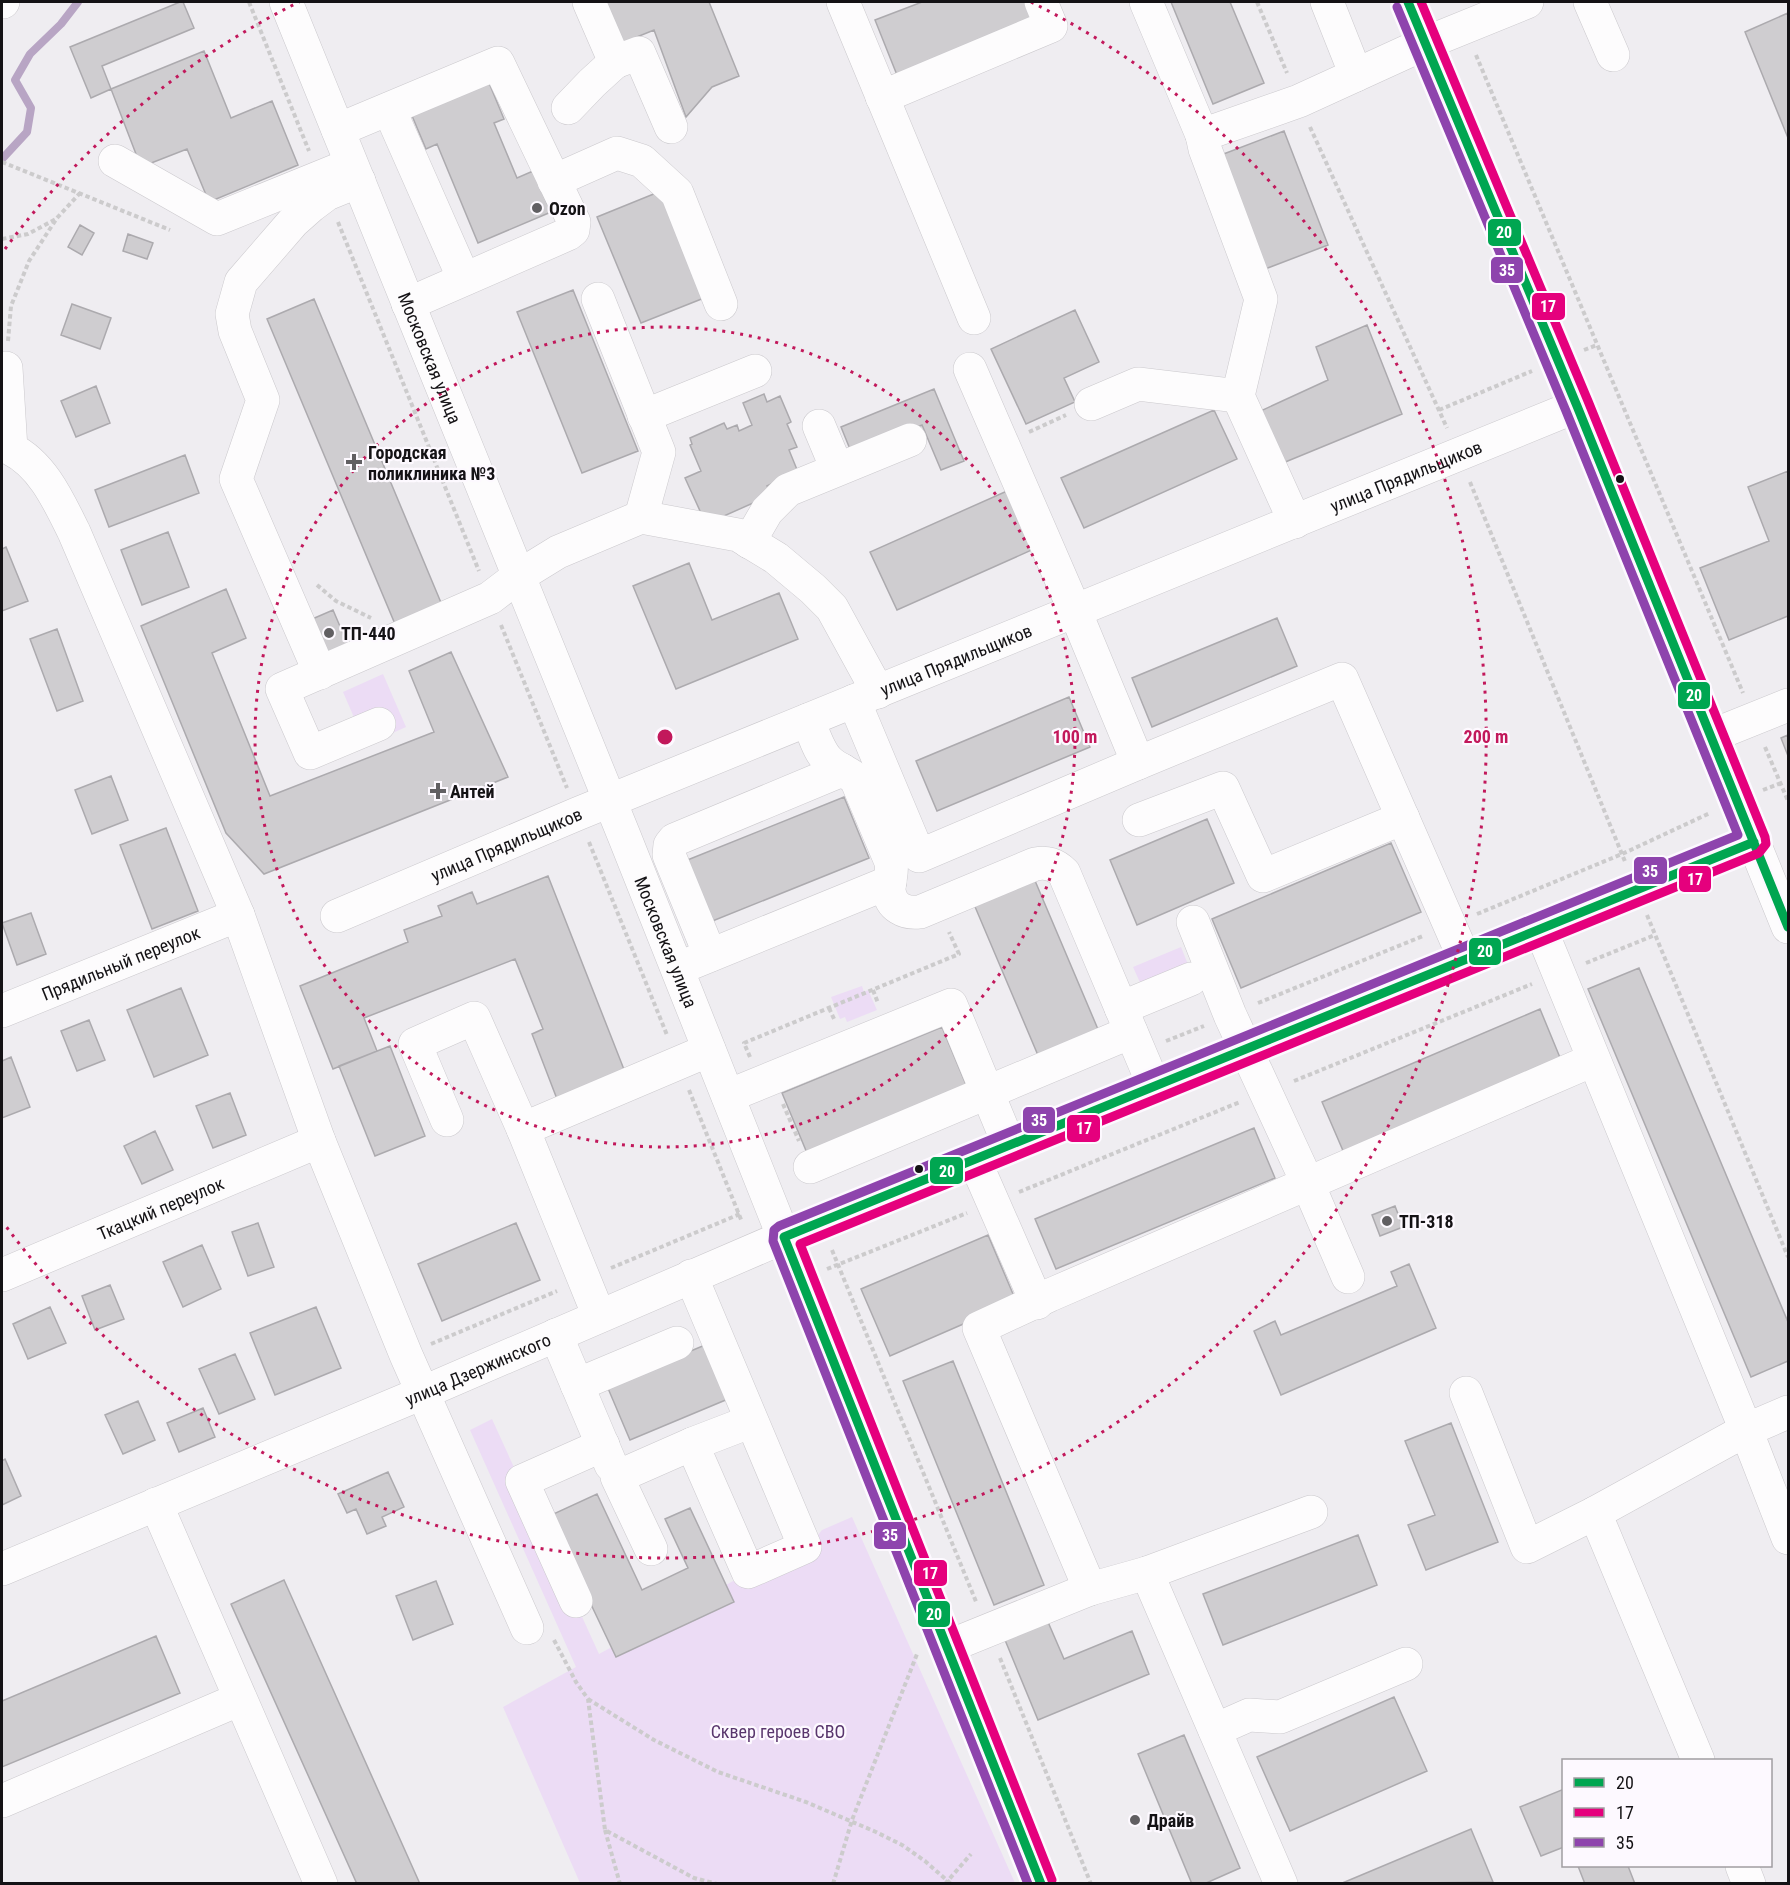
<svg xmlns="http://www.w3.org/2000/svg" width="1790" height="1885" viewBox="0 0 1790 1885" font-family="'Roboto Condensed',sans-serif">
<style>
.green{fill:#ecdcf5}
.lines{fill:none;stroke-linecap:round;stroke-linejoin:round}
.stream{stroke:#b8a5c4;stroke-width:8}
.building{fill:#cfcdd0;stroke:#acaaae;stroke-width:1.5}
.minor-casing{stroke:#cbc9cd;stroke-width:34}
.path{stroke:#cccbcc;stroke-width:4;stroke-dasharray:4.5 3;stroke-linecap:butt}
.minor{stroke:#fdfcfd;stroke-width:33}
.bus-1-casing{stroke:#fdf9ff;stroke-width:14}
.bus-2-casing{stroke:#fdf9ff;stroke-width:14}
.bus-3-casing{stroke:#fdf9ff;stroke-width:14}
.bus-1{stroke:#00a651;stroke-width:9}
.bus-2{stroke:#e5007d;stroke-width:9}
.bus-3{stroke:#8e44ad;stroke-width:9}
.ring{fill:none;stroke:#c2185b;stroke-width:3;stroke-dasharray:3 6}
.poi-dot{fill:#615f62;stroke:#fdf9ff;stroke-width:2}
.bus-dot{fill:#141215;stroke:#fdf9ff;stroke-width:2}
.labels{text-anchor:middle;dominant-baseline:central;stroke-width:4.5;stroke-linejoin:round;paint-order:stroke}
.poi-label{font-size:18px;font-weight:bold;fill:#141215;stroke:#fdf9ff;text-anchor:start}
.street-label{font-size:18px;fill:#141215;stroke:#fdf9ff}
.park-label{font-size:18px;fill:#59366d;stroke:#fdf9ff}
.centre{fill:#c2185b;stroke:#fdf9ff;stroke-width:3}
.ring-label{font-size:18px;text-anchor:middle;font-weight:bold;fill:#c2185b;stroke:#fdf9ff;stroke-width:4.5;stroke-linejoin:round;paint-order:stroke}
.line-badge{stroke:#fdf9ff;stroke-width:2}
.badge-label{font-size:16px;text-anchor:middle;font-weight:bold;fill:#fff}
</style>
<rect width="100%" height="100%" fill="#efedf1"/>
<path class="green" d="M 383,674 L 406,727 L 366,745 L 343,692 Z
M 1181,947 L 1189,967 L 1142,987 L 1133,967 Z
M 862,986 L 864,992 L 868,990 L 877,1010 L 847,1022 L 845,1017 L 840,1019 L 831,997 Z
M 492,1419 L 599,1654 L 818,1535 L 822,1530 L 852,1517 L 1015,1883 L 580,1883 L 503,1707 L 576,1667 L 470,1430 Z"/>
<g class="lines">
<path class="stream" d="M 2,159 L 27,132 L 31,108 L 15,80 L 30,54 L 61,24 L 78,2"/>
</g>
<path class="building" d="M 180,2 L 183,2 L 194,28 L 102,66 L 111,89 L 91,98 L 70,47 Z
M 605,2 L 709,2 L 739,76 L 712,87 L 686,117 L 654,30 L 622,43 Z
M 922,2 L 1026,2 L 1033,20 L 897,75 L 875,20 Z
M 1171,2 L 1230,2 L 1264,83 L 1213,104 Z
M 1788,13 L 1788,138 L 1745,32 Z
M 204,51 L 231,118 L 272,101 L 298,165 L 209,202 L 187,149 L 141,167 L 111,89 Z
M 487,78 L 504,119 L 494,123 L 517,178 L 533,171 L 551,212 L 478,243 L 437,144 L 426,149 L 410,111 Z
M 1284,131 L 1328,245 L 1265,269 L 1221,155 Z
M 661,191 L 704,298 L 641,323 L 597,217 Z
M 80,225 L 94,233 L 82,255 L 68,247 Z
M 128,234 L 153,243 L 147,259 L 123,251 Z
M 573,290 L 638,451 L 582,473 L 517,312 Z
M 314,299 L 442,605 L 395,624 L 267,319 Z
M 72,304 L 111,318 L 100,349 L 61,335 Z
M 1075,310 L 1099,362 L 1064,378 L 1075,402 L 1026,424 L 991,349 Z
M 1367,325 L 1402,414 L 1278,465 L 1254,414 L 1328,380 L 1316,347 Z
M 96,386 L 110,423 L 76,437 L 61,401 Z
M 934,389 L 964,461 L 941,470 L 922,425 L 852,454 L 841,427 Z
M 764,394 L 767,402 L 780,396 L 791,422 L 787,424 L 797,447 L 789,450 L 798,472 L 767,486 L 771,495 L 706,524 L 685,478 L 701,471 L 690,445 L 692,444 L 690,438 L 724,423 L 727,429 L 737,425 L 739,431 L 752,425 L 743,403 Z
M 1214,410 L 1237,459 L 1084,528 L 1061,478 Z
M 185,455 L 199,493 L 109,527 L 95,490 Z
M 1788,471 L 1788,616 L 1729,640 L 1700,568 L 1769,541 L 1748,487 Z
M 1007,491 L 1034,549 L 897,610 L 870,552 Z
M 168,532 L 189,587 L 142,605 L 121,550 Z
M 6,547 L 28,601 L 2,611 L 2,549 Z
M 689,563 L 712,620 L 779,593 L 798,639 L 676,689 L 633,586 Z
M 226,589 L 246,638 L 212,653 L 270,796 L 434,732 L 409,671 L 451,652 L 508,777 L 264,874 L 226,833 L 141,626 Z
M 333,610 L 348,645 L 324,655 L 310,620 Z
M 1277,618 L 1297,666 L 1152,727 L 1132,678 Z
M 57,629 L 83,701 L 57,711 L 30,639 Z
M 1069,697 L 1090,747 L 937,811 L 916,761 Z
M 1788,735 L 1788,756 L 1781,738 Z
M 111,776 L 128,820 L 92,834 L 75,790 Z
M 844,797 L 869,858 L 710,922 L 685,861 Z
M 1207,819 L 1234,883 L 1137,925 L 1110,860 Z
M 166,828 L 198,911 L 152,929 L 120,845 Z
M 1391,843 L 1421,912 L 1241,988 L 1212,919 Z
M 548,876 L 625,1072 L 557,1099 L 532,1034 L 543,1029 L 515,959 L 364,1018 L 377,1051 L 333,1069 L 300,986 L 408,942 L 404,930 L 442,916 L 438,906 L 472,892 L 477,904 Z
M 1033,876 L 1100,1034 L 1040,1060 L 973,902 Z
M 31,913 L 46,954 L 17,965 L 2,923 Z
M 1639,968 L 1788,1322 L 1788,1361 L 1751,1377 L 1588,989 Z
M 181,988 L 208,1055 L 154,1077 L 127,1010 Z
M 1540,1009 L 1561,1060 L 1344,1153 L 1322,1102 Z
M 89,1020 L 105,1060 L 77,1071 L 61,1031 Z
M 942,1027 L 967,1087 L 807,1153 L 782,1093 Z
M 390,1046 L 425,1136 L 375,1156 L 339,1066 Z
M 11,1057 L 30,1107 L 2,1118 L 2,1061 Z
M 230,1093 L 246,1135 L 213,1148 L 196,1106 Z
M 1254,1128 L 1275,1178 L 1056,1269 L 1035,1219 Z
M 155,1131 L 173,1170 L 142,1184 L 124,1146 Z
M 1395,1206 L 1403,1227 L 1380,1236 L 1372,1215 Z
M 258,1223 L 274,1267 L 248,1276 L 232,1232 Z
M 516,1223 L 540,1280 L 442,1321 L 418,1264 Z
M 988,1235 L 1016,1301 L 890,1356 L 861,1289 Z
M 202,1245 L 221,1289 L 183,1307 L 163,1262 Z
M 1409,1264 L 1436,1328 L 1281,1395 L 1254,1331 L 1275,1321 L 1281,1335 L 1397,1286 L 1391,1272 Z
M 110,1285 L 124,1319 L 95,1330 L 82,1296 Z
M 50,1307 L 66,1343 L 28,1359 L 13,1324 Z
M 316,1307 L 341,1368 L 275,1395 L 250,1333 Z
M 705,1345 L 728,1399 L 630,1440 L 607,1386 Z
M 235,1354 L 255,1399 L 219,1414 L 199,1369 Z
M 953,1361 L 1044,1585 L 994,1605 L 903,1381 Z
M 138,1401 L 155,1440 L 123,1454 L 105,1415 Z
M 203,1408 L 215,1437 L 179,1452 L 167,1423 Z
M 1451,1423 L 1498,1542 L 1426,1570 L 1408,1525 L 1435,1515 L 1405,1441 Z
M 5,1459 L 21,1496 L 2,1505 L 2,1461 Z
M 388,1472 L 404,1507 L 382,1517 L 386,1526 L 367,1534 L 356,1509 L 347,1513 L 338,1494 Z
M 597,1494 L 642,1590 L 688,1568 L 665,1519 L 690,1508 L 734,1602 L 616,1657 L 549,1516 Z
M 1358,1535 L 1377,1585 L 1223,1645 L 1203,1594 Z
M 284,1580 L 420,1884 L 357,1884 L 231,1604 Z
M 436,1581 L 453,1624 L 413,1640 L 396,1596 Z
M 1048,1622 L 1064,1659 L 1132,1631 L 1149,1674 L 1038,1720 L 1005,1640 Z
M 156,1636 L 180,1693 L 2,1767 L 2,1701 Z
M 1394,1697 L 1427,1771 L 1290,1831 L 1257,1757 Z
M 1184,1735 L 1240,1868 L 1204,1884 L 1192,1884 L 1138,1754 Z
M 1564,1789 L 1564,1847 L 1541,1856 L 1520,1807 Z
M 1471,1829 L 1493,1882 L 1340,1884 Z
M 1578,1866 L 1628,1866 L 1635,1884 L 1585,1884 Z"/>
<g class="lines">
<g class="minor-casing">
<g id="minor">
<path d="M 2,2 L 3,2"/>
<path id="s1" d="M 286,2 L 625,838 L 1041,1884"/>
<path d="M 589,2 L 615,62 L 639,53 L 671,127"/>
<path d="M 843,2 L 974,318"/>
<path d="M 1146,2 L 1202,135 L 1299,101 L 1426,43 L 1527,2"/>
<path d="M 1327,2 L 1356,75"/>
<path d="M 1408,2 L 1577,406 L 1788,927"/>
<path d="M 1590,2 L 1613,55"/>
<path d="M 882,97 L 1051,26 L 1041,2"/>
<path d="M 568,108 L 592,83 L 615,62"/>
<path d="M 389,109 L 464,279"/>
<path d="M 338,130 L 498,63 L 574,222 L 573,230 L 568,234 L 408,304"/>
<path d="M 1202,135 L 1205,149 L 1261,299 L 1238,396 L 1295,522"/>
<path d="M 115,161 L 217,219 L 340,169"/>
<path d="M 554,181 L 617,153 L 642,161 L 677,193 L 721,304"/>
<path d="M 598,299 L 659,452 L 641,517"/>
<path d="M 6,368 L 11,449 C 43,465 59,502 74,532 L 238,915 L 319,1141 L 406,1355 L 527,1628"/>
<path d="M 970,369 L 1075,611 L 1138,763"/>
<path d="M 1091,404 L 1138,384 L 1238,396"/>
<path d="M 644,416 L 755,371"/>
<path d="M 819,426 L 837,469"/>
<path d="M 749,542 L 767,511 L 788,490 L 910,440"/>
<path d="M 320,673 L 236,479 L 263,400 L 235,331 L 232,314 L 241,282 L 293,222 L 311,206 L 327,194 L 359,181"/>
<path d="M 854,701 L 919,856 L 1138,763 L 1342,679 L 1465,960"/>
<path d="M 808,720 C 814,734 819,754 831,763 C 839,770 848,772 856,779 L 891,862 C 893,872 889,880 889,890 C 890,907 905,914 920,912 L 1035,864 C 1047,862 1055,864 1064,873 L 1154,1086"/>
<path d="M 379,724 L 310,753 L 282,689 L 490,598 L 519,576 L 558,552 L 641,517 L 738,535 L 776,558 L 813,589 L 832,608 L 878,692"/>
<path d="M 1711,736 L 1788,705"/>
<path d="M 1139,820 L 1223,788 L 1263,876 L 1403,818"/>
<path id="s2" d="M 337,916 L 577,814 L 1577,406"/>
<path d="M 1193,922 L 1230,1015 L 1308,1184 L 1348,1277"/>
<path d="M 1541,930 L 1746,1430 L 1788,1412"/>
<path d="M 710,955 L 669,855 L 670,845 L 674,840 L 842,770"/>
<path d="M 689,964 L 890,882"/>
<path d="M 1121,1008 L 1191,979"/>
<path id="s3" d="M 2,1011 L 238,915"/>
<path d="M 728,1096 L 951,1005 L 1009,1145"/>
<path d="M 447,1120 L 415,1044 L 474,1018 L 523,1129 L 709,1050"/>
<path d="M 523,1129 L 599,1316"/>
<path d="M 974,1159 L 1037,1303"/>
<path d="M 810,1167 L 1131,1032"/>
<path id="s4" d="M 2,1275 L 319,1141"/>
<path d="M 691,1276 L 805,1547 L 748,1572 L 692,1444 L 752,1421"/>
<path d="M 556,1335 L 611,1465"/>
<path d="M 577,1385 L 677,1343"/>
<path d="M 1466,1393 L 1527,1547 L 1595,1513 L 1746,1430 L 1788,1538"/>
<path d="M 156,1504 L 321,1884"/>
<path d="M 1595,1513 L 1698,1760"/>
<path d="M 651,1549 L 617,1477 L 692,1444"/>
<path id="s5" d="M 2,1569 L 422,1393 L 784,1237 L 1754,842"/>
<path d="M 1147,1573 L 1281,1884"/>
<path d="M 1090,1589 L 979,1328 L 1050,1295 L 1593,1060"/>
<path d="M 576,1601 L 522,1481 L 603,1445"/>
<path d="M 947,1647 L 1090,1589 L 1147,1573 L 1311,1512"/>
<path d="M 1215,1730 L 1249,1715 L 1280,1717 L 1406,1664"/>
<path d="M 2,1801 L 240,1699"/>
<path d="M 1742,1866 L 1749,1884"/>
</g>
</g>
<path class="path" d="M 249,2 L 309,151
M 1257,2 L 1287,73
M 1476,55 L 1743,693
M 1310,127 L 1447,428
M 2,162 L 170,230
M 338,222 L 479,571
M 2,239 L 28,234 L 56,219
M 8,341 L 11,306 L 29,261 L 57,218 L 80,193
M 1584,350 L 1597,345
M 1439,410 L 1532,371
M 1029,432 L 1066,415
M 1470,482 L 1626,864
M 317,585 L 336,601 L 371,618
M 501,625 L 567,788
M 1765,747 L 1788,801
M 1763,790 L 1781,783
M 589,842 L 667,1035
M 1477,914 L 1622,854 L 1710,813
M 1647,915 L 1788,1257
M 1586,963 L 1655,935
M 873,990 L 878,1003
M 1258,1003 L 1423,936
M 829,1008 L 835,1021
M 1166,1041 L 1204,1026
M 750,1057 L 744,1043 L 959,954 L 949,932
M 1294,1081 L 1532,984
M 689,1090 L 742,1222
M 783,1104 L 799,1141
M 1019,1192 L 1240,1102
M 832,1250 L 977,1604
M 611,1268 L 740,1214
M 827,1269 L 967,1213
M 431,1344 L 557,1291
M 554,1640 L 576,1682 L 588,1699 L 605,1830 L 694,1878 L 717,1884
M 1000,1658 L 1091,1884
M 588,1699 L 654,1740 L 718,1772 L 806,1802 L 876,1832 L 902,1845 L 925,1861 L 951,1884
M 605,1830 L 620,1884
M 833,1884 L 852,1820 L 917,1654
M 945,1884 L 971,1854"/>
<use href="#minor" class="minor"/>
<g class="bus-1-casing">
<path id="bus-1" d="M 1408,2 L 1577,406 L 1788,927
M 1041,1884 L 784,1237 L 1754,842"/>
</g>
<g class="bus-2-casing">
<path id="bus-2" d="M 1052,1880 L 800,1244 L 1759,853 L 1766,844 L 1765,837 L 1588,401 L 1421,2"/>
</g>
<g class="bus-3-casing">
<path id="bus-3" d="M 1028,1884 L 773,1241 L 774,1230 L 779,1226 L 1738,835 L 1566,411 L 1397,7"/>
</g>
<use href="#bus-1" class="bus-1"/>
<use href="#bus-2" class="bus-2"/>
<use href="#bus-3" class="bus-3"/>
</g>
<g class="ring">
<circle cx="665" cy="737" r="410"/>
<path d="M5 249A821 821 0 0 1 299 2M1031 2A821 821 0 1 1 5 1225"/>
</g>
<g class="poi-dot">
<circle cx="537" cy="208" r="6"/>
<path d="M351 453h6v6h6v6h-6v6h-6v-6h-6v-6h6z"/>
<circle cx="329" cy="633" r="6"/>
<path d="M435 782h6v6h6v6h-6v6h-6v-6h-6v-6h6z"/>
<circle cx="1387" cy="1221" r="6"/>
<circle cx="1135" cy="1820" r="6"/>
</g>
<g class="bus-dot">
<circle cx="1620" cy="479" r="5"/>
<circle cx="919" cy="1169" r="5"/>
</g>
<g class="labels">
<g class="poi-label">
<text x="549" y="208">Ozon</text>
<text x="368" y="452">Городская<tspan x="368" dy="21">поликлиника №3</tspan></text>
<text x="341" y="633">ТП-440</text>
<text x="450" y="791">Антей</text>
<text x="1399" y="1221">ТП-318</text>
<text x="1147" y="1820">Драйв</text>
</g>
<g class="street-label">
<text stroke="none"><textPath href="#s1" startOffset="384">Московская улица</textPath></text>
<text stroke="none"><textPath href="#s2" startOffset="1156">улица Прядильщиков</textPath></text>
<text stroke="none"><textPath href="#s2" startOffset="670">улица Прядильщиков</textPath></text>
<text stroke="none"><textPath href="#s2" startOffset="184">улица Прядильщиков</textPath></text>
<text stroke="none"><textPath href="#s1" startOffset="1014">Московская улица</textPath></text>
<text stroke="none"><textPath href="#s3" startOffset="128">Прядильный переулок</textPath></text>
<text stroke="none"><textPath href="#s4" startOffset="172">Ткацкий переулок</textPath></text>
<text stroke="none"><textPath href="#s5" startOffset="516">улица Дзержинского</textPath></text>
</g>
<g class="park-label">
<text x="778" y="1731">Сквер героев СВО</text>
</g>
</g>
<circle cx="665" cy="737" r="9" class="centre"/>
<g class="ring-label">
<text x="1075" y="743">100 m</text>
<text x="1486" y="743">200 m</text>
</g>
<g class="line-badge">
<rect x="1487" y="218" width="35" height="29" rx="6" fill="#00a651"/>
<rect x="1490" y="256" width="34" height="28" rx="6" fill="#8e44ad"/>
<rect x="1531" y="292" width="35" height="29" rx="6" fill="#e5007d"/>
<rect x="1677" y="681" width="34" height="29" rx="6" fill="#00a651"/>
<rect x="1633" y="856" width="35" height="29" rx="6" fill="#8e44ad"/>
<rect x="1678" y="865" width="34" height="28" rx="6" fill="#e5007d"/>
<rect x="1468" y="937" width="34" height="29" rx="6" fill="#00a651"/>
<rect x="1022" y="1106" width="34" height="28" rx="6" fill="#8e44ad"/>
<rect x="1066" y="1114" width="35" height="29" rx="6" fill="#e5007d"/>
<rect x="929" y="1156" width="35" height="29" rx="6" fill="#00a651"/>
<rect x="873" y="1521" width="34" height="29" rx="6" fill="#8e44ad"/>
<rect x="913" y="1559" width="35" height="28" rx="6" fill="#e5007d"/>
<rect x="917" y="1600" width="34" height="28" rx="6" fill="#00a651"/>
</g>
<g class="badge-label">
<text x="1504" y="238">20</text>
<text x="1507" y="276">35</text>
<text x="1548" y="312">17</text>
<text x="1694" y="701">20</text>
<text x="1650" y="877">35</text>
<text x="1695" y="885">17</text>
<text x="1485" y="957">20</text>
<text x="1039" y="1126">35</text>
<text x="1084" y="1134">17</text>
<text x="947" y="1177">20</text>
<text x="890" y="1541">35</text>
<text x="930" y="1579">17</text>
<text x="934" y="1620">20</text>
</g>
<rect width="1790" height="1885" fill="none" stroke="#141215" stroke-width="6"/>
<rect x="1562" y="1759" width="210" height="108" fill="#fdf9ff" stroke="#a09da1" stroke-width="1.5"/>
<rect x="1574" y="1778" width="30" height="9" fill="#00a651" stroke="#a09da1" stroke-width="1.5"/>
<text x="1616" y="1789" font-size="18" fill="#141215">20</text>
<rect x="1574" y="1808" width="30" height="9" fill="#e5007d" stroke="#a09da1" stroke-width="1.5"/>
<text x="1616" y="1819" font-size="18" fill="#141215">17</text>
<rect x="1574" y="1838" width="30" height="9" fill="#8e44ad" stroke="#a09da1" stroke-width="1.5"/>
<text x="1616" y="1849" font-size="18" fill="#141215">35</text>
</svg>
